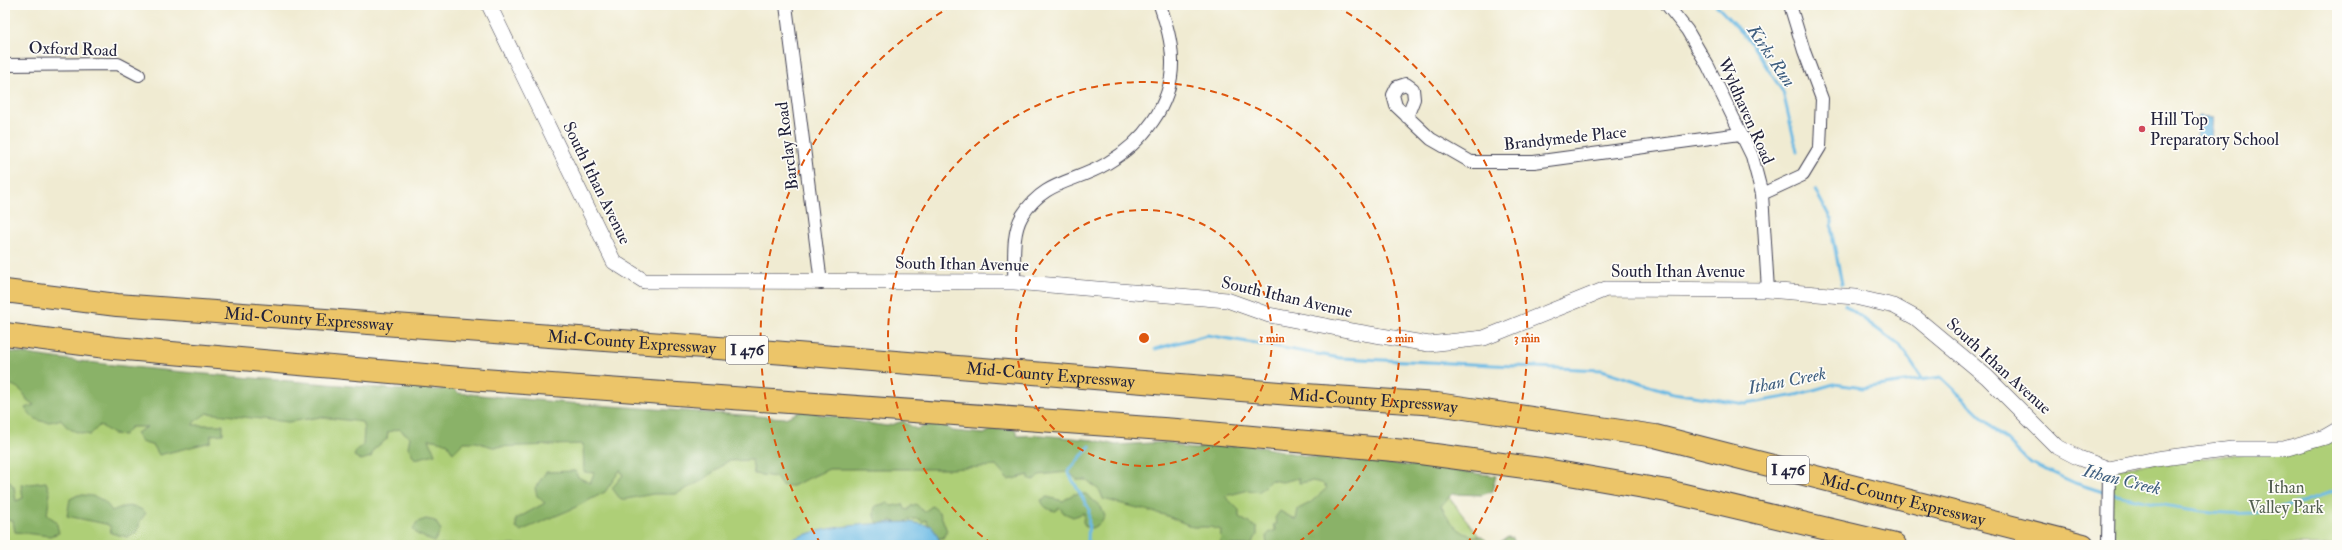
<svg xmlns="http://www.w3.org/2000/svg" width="2342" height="550" viewBox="0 0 2342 550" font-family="'IM FELL Double Pica',serif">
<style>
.green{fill:#aecf77;stroke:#687859}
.forest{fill:#8ab268;stroke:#566a52}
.water{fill:#69b9e4;stroke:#466e90}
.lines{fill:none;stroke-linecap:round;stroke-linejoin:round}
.stream{stroke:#69b9e4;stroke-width:3}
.minor-casing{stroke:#414052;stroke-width:14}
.tertiary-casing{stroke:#414052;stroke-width:16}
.motorway-casing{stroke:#414052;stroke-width:24}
.minor{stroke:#fff;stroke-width:12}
.tertiary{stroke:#fff;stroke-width:15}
.motorway{stroke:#ecc569;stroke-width:22}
.ring{fill:none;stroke:#de560e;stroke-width:2;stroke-dasharray:7 5}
.poi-dot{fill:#d1495b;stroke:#fdfcf7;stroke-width:1.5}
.labels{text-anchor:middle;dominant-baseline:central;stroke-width:3.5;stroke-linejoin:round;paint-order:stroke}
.shield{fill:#fdfcf7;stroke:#646373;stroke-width:1}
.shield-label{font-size:16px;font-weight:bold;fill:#22223b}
.street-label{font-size:17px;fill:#22223b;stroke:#fdfcf7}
.poi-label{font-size:17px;fill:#22223b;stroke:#fdfcf7;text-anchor:start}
.park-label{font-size:17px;fill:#535f50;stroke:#fdfcf7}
.water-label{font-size:18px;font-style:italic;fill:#3e5e7f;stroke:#fdfcf7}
.centre{fill:#de560e;stroke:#fdfcf7;stroke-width:2}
.ring-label{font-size:12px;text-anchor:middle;font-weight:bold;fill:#de560e;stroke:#fdfcf7;stroke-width:3.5;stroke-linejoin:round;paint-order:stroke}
</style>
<rect width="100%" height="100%" fill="#fdfcf7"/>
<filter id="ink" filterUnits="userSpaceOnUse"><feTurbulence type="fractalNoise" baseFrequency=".025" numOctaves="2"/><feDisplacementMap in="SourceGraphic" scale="8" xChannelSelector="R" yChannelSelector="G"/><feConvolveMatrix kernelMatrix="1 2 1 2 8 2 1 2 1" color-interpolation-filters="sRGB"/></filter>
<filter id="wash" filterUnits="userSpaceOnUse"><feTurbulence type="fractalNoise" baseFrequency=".012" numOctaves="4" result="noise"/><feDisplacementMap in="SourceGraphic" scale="16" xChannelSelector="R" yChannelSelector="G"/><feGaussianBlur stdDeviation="0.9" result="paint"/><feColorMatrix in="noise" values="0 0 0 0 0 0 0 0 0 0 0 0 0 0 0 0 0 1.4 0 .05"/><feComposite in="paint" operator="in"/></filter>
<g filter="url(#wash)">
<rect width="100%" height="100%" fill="#f0ebd2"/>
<path class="green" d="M 5,357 L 119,379 L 1426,468 L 1486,545 L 5,545 Z
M 2337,430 L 2337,545 L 2102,545 L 2109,469 L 2284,449 Z"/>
<path class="forest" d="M 5,351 C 137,371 270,379 403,390 L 408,382 C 427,385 431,395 451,386 L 458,393 L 568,403 L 785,418 L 806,409 L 822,415 L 845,417 L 854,421 L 887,426 L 903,421 L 916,429 L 939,422 L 953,431 L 984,434 L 993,429 L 1015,429 L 1018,436 L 1041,435 L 1094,440 L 1116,445 L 1170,442 L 1184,448 L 1196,449 L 1211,444 L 1226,447 L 1246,444 L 1311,457 L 1438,468 L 1496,476 L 1492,491 L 1482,495 L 1452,494 L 1441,506 C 1451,523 1461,538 1482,536 L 1490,545 L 1267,545 L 1266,536 L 1270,532 L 1276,530 L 1273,525 L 1277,524 L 1275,518 L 1280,511 L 1296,520 L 1298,509 L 1310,503 L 1327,488 L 1322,483 L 1312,481 L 1299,483 L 1299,478 L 1282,482 L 1271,480 L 1259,492 L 1249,490 L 1225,496 L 1239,510 L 1239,517 L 1257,528 L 1257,535 L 1251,545 L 1220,545 L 1221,530 L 1210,527 L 1193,527 L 1165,515 L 1103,499 L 1100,491 L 1087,480 L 1078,480 L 1068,472 L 1039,475 L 1034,480 L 1029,479 L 1029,475 L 1008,480 L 996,466 L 951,469 L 829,469 L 792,486 L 781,485 L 776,477 L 754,474 L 752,460 L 728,461 L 703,480 L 676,494 L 653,494 L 621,500 L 612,488 L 623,475 L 620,470 L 605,492 L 572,509 L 520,531 L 516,528 L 516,519 L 545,503 L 537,496 L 535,488 L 546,472 L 575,471 L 578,477 L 590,483 L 594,473 L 584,472 L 583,444 L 493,447 L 476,442 L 464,442 L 453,453 L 447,443 L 429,439 L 435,454 L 415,459 L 408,447 L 410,437 L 399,429 L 388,432 L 387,439 L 374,449 L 371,457 L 361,460 L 354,456 L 357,449 L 363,446 L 364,429 L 362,422 L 321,417 L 288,422 L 207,413 L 194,422 L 193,425 L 223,425 L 223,434 L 211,435 L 211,442 L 159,455 L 154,446 L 141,442 L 136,433 L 147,427 L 131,427 L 124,435 L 113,434 L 100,425 L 90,435 C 77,432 67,431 61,419 C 46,425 34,422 25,408 L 34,405 L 27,400 C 24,391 15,384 5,384 Z
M 5,476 L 14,487 L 16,501 L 23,498 L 21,485 L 46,482 L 50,493 L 47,515 L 56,521 L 59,533 L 50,536 L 15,532 L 13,521 L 5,520 L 5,508 L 8,504 L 5,504 Z
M 1073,494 L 1086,494 L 1101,507 L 1105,516 L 1101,523 L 1092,528 L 1086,527 L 1083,522 L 1084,513 L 1073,517 L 1064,513 L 1059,507 L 1056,511 C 1049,510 1044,508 1041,500 L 1047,497 L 1063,501 Z
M 78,495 C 94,495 103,497 112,511 C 124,505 136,504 146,513 L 140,521 L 138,531 L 127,537 L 111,533 L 110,526 L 106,524 L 67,516 L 70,499 Z
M 888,503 L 892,506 L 903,504 L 905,509 L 908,510 L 911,506 L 916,504 L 924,512 L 932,506 L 940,513 L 947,531 L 943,538 L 936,538 L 926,520 L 922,522 L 920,519 L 909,519 L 902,525 L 891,520 L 889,525 L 882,526 C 873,520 873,516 875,506 Z
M 426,519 L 435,521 L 441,530 L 434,542 L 417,534 L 413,529 L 417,522 Z
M 1508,537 L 1513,538 L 1515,544 L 1496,545 Z"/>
<path class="water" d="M 2198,116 L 2213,117 L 2211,139 L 2196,138 Z
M 909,522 L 932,526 L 942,545 L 779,545 C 818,525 866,524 909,522 Z"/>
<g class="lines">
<path class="stream" d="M 1716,5 L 1749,40 L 1783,92 L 1797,152
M 1815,190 L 1832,221 L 1833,239 L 1842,284
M 1845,305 L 1900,346 L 1923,380
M 1155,349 L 1207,335 L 1340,358 L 1602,370 L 1673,393 L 1746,404 L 1796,395 L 1834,384 L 1863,388 L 1941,377 L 2029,462 L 2075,483 L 2106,493
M 2112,494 C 2154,503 2208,516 2251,513 C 2274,512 2315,498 2337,490
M 1088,545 L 1089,509 L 1068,472 L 1090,446"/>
</g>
</g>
<g filter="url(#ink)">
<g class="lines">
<g class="minor-casing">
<path id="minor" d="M 786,5 L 821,283
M 1667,5 L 1687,30 L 1708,66 L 1752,156 L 1762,194 L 1768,290
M 5,65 L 118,64 L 139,75
M 1407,117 L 1414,99 L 1413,89 L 1406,84 L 1397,87 L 1393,95 L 1396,106 L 1431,139 L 1471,162 L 1534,162 L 1740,134
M 1762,194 L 1803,175 L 1820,147 L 1822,99 L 1804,51 L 1790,5
M 1014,282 C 1015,262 1011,235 1022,216 C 1044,180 1074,183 1106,164 C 1142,143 1173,105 1172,61 C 1172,42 1166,23 1160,5
M 2108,545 L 2109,469"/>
</g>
<g class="tertiary-casing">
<path id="tertiary" d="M 489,5 L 614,262 L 644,281 L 1014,282 L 1227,300 L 1269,315 L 1352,331 L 1429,344 L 1484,338 L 1606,289 L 1768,290 L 1855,297 L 1894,306 L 1916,318 L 1987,377 L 2056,446 L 2079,458 L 2109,469 L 2156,459 L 2232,449 L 2284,449 L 2325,437 L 2337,430"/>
</g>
<g class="motorway-casing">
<g id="motorway">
<path id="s1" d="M 5,291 L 117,305 L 760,351 L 1291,394 L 1437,404 L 1655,436 L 2083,545"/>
<path d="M 5,334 L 114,348 L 483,380 L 1177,430 L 1405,451 L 1540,469 L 1667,491 L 1895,545"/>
</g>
</g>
<use href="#minor" class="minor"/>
<use href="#tertiary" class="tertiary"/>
<use href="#motorway" class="motorway"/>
</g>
</g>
<g class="ring">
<circle cx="1144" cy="338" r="128"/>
<path d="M992 544A256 256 0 1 1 1296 544"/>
<path d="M821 544A383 383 0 0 1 952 6M1336 6A383 383 0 0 1 1467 544"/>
</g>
<circle class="poi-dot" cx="2142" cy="129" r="4"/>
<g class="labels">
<g class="shield">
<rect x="726" y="336" width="42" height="28" rx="3"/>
<rect x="1767" y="456" width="42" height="28" rx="3"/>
</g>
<g class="shield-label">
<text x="747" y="350">I 476</text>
<text x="1788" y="470">I 476</text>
</g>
<g class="street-label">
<text transform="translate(73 49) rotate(2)">Oxford Road</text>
<text transform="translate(1746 111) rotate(66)">Wyldhaven Road</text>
<text transform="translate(1565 138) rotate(-6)">Brandymede Place</text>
<text transform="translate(787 146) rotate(-97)">Barclay Road</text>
<text transform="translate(597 183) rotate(64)">South Ithan Avenue</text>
<text transform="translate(962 264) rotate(1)">South Ithan Avenue</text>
<text x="1678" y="271">South Ithan Avenue</text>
<text transform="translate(1287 297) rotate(13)">South Ithan Avenue</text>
<text stroke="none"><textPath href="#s1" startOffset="305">Mid-County Expressway</textPath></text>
<text stroke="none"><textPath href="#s1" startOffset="629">Mid-County Expressway</textPath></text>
<text transform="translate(1999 366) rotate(42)">South Ithan Avenue</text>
<text stroke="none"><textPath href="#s1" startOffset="1049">Mid-County Expressway</textPath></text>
<text stroke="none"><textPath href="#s1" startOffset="1373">Mid-County Expressway</textPath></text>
<text stroke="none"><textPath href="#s1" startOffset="1913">Mid-County Expressway</textPath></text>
</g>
<g class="poi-label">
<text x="2150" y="119">Hill Top<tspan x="2150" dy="20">Preparatory School</tspan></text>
</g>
<g class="park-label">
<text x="2286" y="487">Ithan<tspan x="2286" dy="20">Valley Park</tspan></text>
</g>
<g class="water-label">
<text transform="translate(1771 56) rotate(56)">Kirks Run</text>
<text transform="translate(1787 381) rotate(-11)">Ithan Creek</text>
<text transform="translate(2122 480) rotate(14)">Ithan Creek</text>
</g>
</g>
<circle cx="1144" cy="338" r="6" class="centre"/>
<g class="ring-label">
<text x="1272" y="342">1 min</text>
<text x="1400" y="342">2 min</text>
<text x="1527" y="342">3 min</text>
</g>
<rect width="2342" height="550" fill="none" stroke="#fdfcf7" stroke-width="20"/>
</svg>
